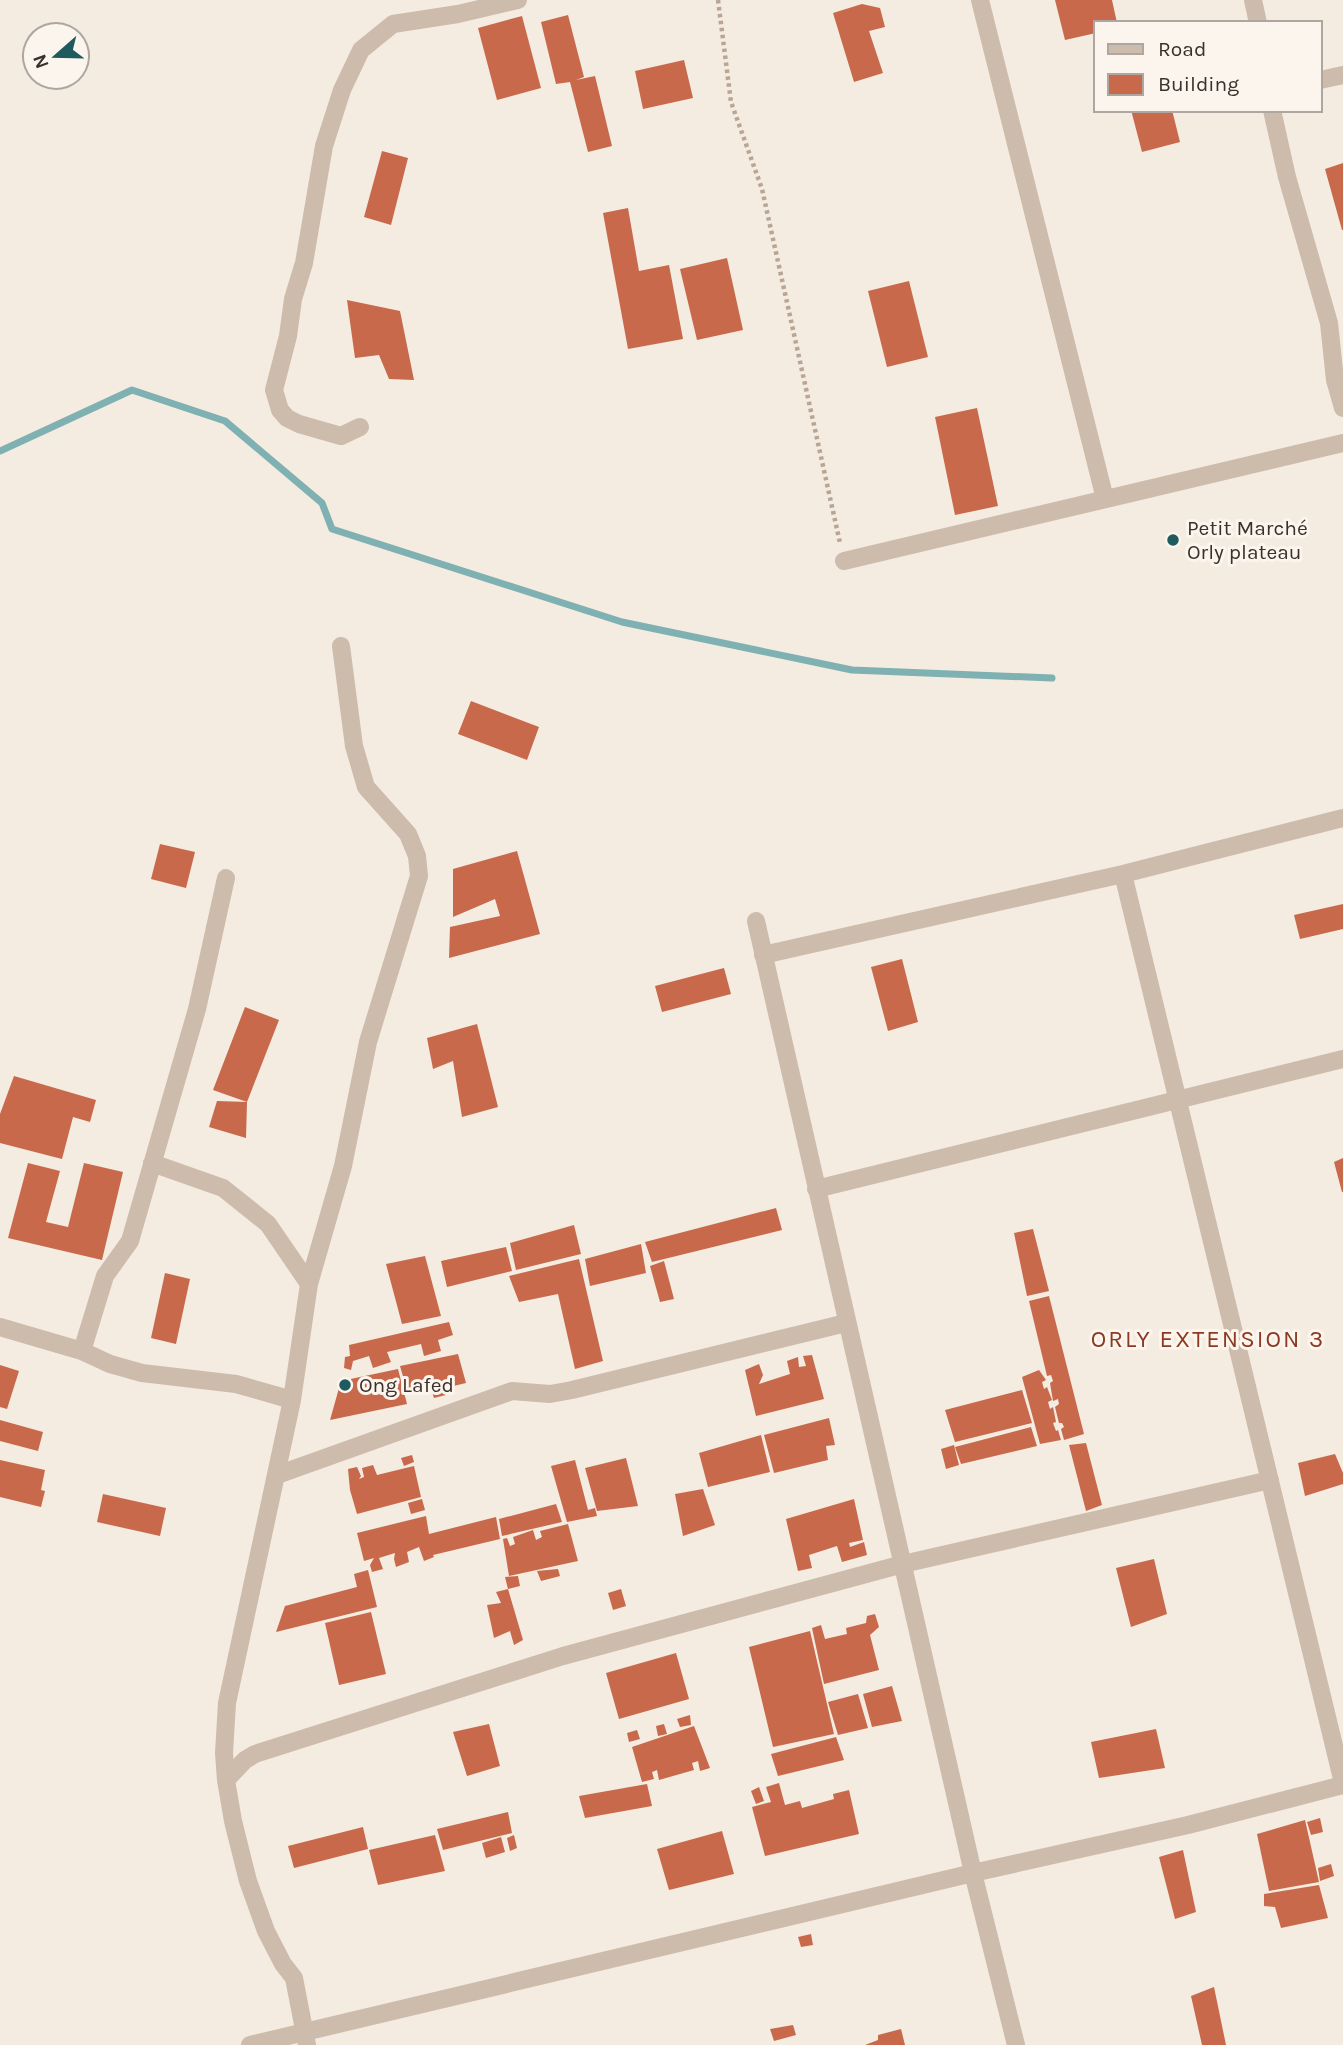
<svg xmlns="http://www.w3.org/2000/svg" width="1343" height="2045" viewBox="0 0 1343 2045" font-family="Karla,sans-serif">
<style>
.lines{fill:none;stroke-linecap:round;stroke-linejoin:round}
.stream{stroke:#7fb0b2;stroke-width:7}
.building{fill:#c8694b}
.path{stroke:#b9a596;stroke-width:4.5;stroke-dasharray:3.5 3.5;stroke-linecap:butt}
.minor{stroke:#cdbbac;stroke-width:18}
.poi-dot{fill:#1f5a5e;stroke:#fbf5ee;stroke-width:2.5}
.labels{text-anchor:middle;dominant-baseline:central;stroke-width:6;stroke-linejoin:round;paint-order:stroke}
.poi-label{font-size:21px;fill:#3b302b;stroke:#fbf5ee;text-anchor:start}
.quarter-label{font-size:24px;letter-spacing:2px;fill:#8c3b22;stroke:#fbf5ee}
</style>
<rect width="100%" height="100%" fill="#f4ebe1"/>
<g class="lines">
<path class="stream" d="M 0,451 L 132,390 L 225,421 L 322,503 L 332,529 L 622,622 L 852,670 L 1052,678"/>
</g>
<path class="building" d="M 1055,0 L 1112,0 L 1117,23 L 1096,23 L 1096,33 L 1065,40 Z
M 862,4 L 880,8 L 885,27 L 869,31 L 883,73 L 854,82 L 833,13 Z
M 568,15 L 584,77 L 576,80 L 595,76 L 612,146 L 588,152 L 570,82 L 556,84 L 541,22 Z
M 522,16 L 541,88 L 497,100 L 478,28 Z
M 684,60 L 693,98 L 643,109 L 635,71 Z
M 1131,110 L 1172,110 L 1180,142 L 1142,152 Z
M 382,151 L 408,158 L 391,225 L 364,217 Z
M 1343,163 L 1343,230 L 1342,230 L 1325,169 Z
M 628,208 L 639,271 L 669,265 L 683,339 L 628,349 L 603,213 Z
M 727,258 L 743,330 L 697,340 L 680,269 Z
M 909,281 L 928,357 L 887,367 L 868,291 Z
M 347,300 L 400,311 L 414,380 L 389,379 L 379,355 L 355,358 Z
M 977,408 L 998,506 L 955,515 L 935,417 Z
M 471,701 L 539,727 L 527,760 L 458,734 Z
M 160,844 L 195,852 L 186,888 L 151,879 Z
M 517,851 L 540,934 L 449,958 L 450,927 L 500,916 L 495,899 L 453,917 L 453,869 Z
M 1343,904 L 1343,929 L 1300,939 L 1294,915 Z
M 902,959 L 918,1022 L 888,1031 L 871,967 Z
M 724,968 L 731,994 L 662,1012 L 655,986 Z
M 245,1007 L 279,1020 L 247,1102 L 246,1138 L 209,1127 L 217,1101 L 247,1102 L 213,1090 Z
M 477,1024 L 498,1107 L 462,1117 L 453,1061 L 433,1069 L 427,1038 Z
M 14,1076 L 96,1100 L 90,1122 L 73,1117 L 62,1159 L 0,1143 L 0,1114 Z
M 1343,1158 L 1343,1192 L 1342,1192 L 1334,1162 Z
M 28,1163 L 60,1171 L 46,1222 L 68,1227 L 84,1163 L 123,1172 L 102,1260 L 8,1238 Z
M 776,1208 L 782,1230 L 652,1262 L 645,1242 Z
M 574,1225 L 581,1254 L 516,1270 L 510,1243 Z
M 1033,1229 L 1049,1291 L 1027,1296 L 1014,1233 Z
M 641,1244 L 646,1273 L 590,1286 L 585,1259 Z
M 506,1247 L 512,1271 L 447,1287 L 441,1261 Z
M 425,1256 L 441,1316 L 402,1324 L 386,1264 Z
M 579,1259 L 603,1361 L 575,1369 L 558,1294 L 519,1302 L 509,1276 Z
M 664,1261 L 674,1299 L 660,1302 L 650,1266 Z
M 165,1273 L 190,1279 L 176,1344 L 151,1338 Z
M 1049,1296 L 1084,1434 L 1064,1440 L 1061,1429 L 1064,1427 L 1062,1423 L 1059,1423 L 1055,1407 L 1059,1404 L 1058,1399 L 1053,1401 L 1050,1383 L 1053,1381 L 1051,1375 L 1047,1376 L 1029,1301 Z
M 449,1322 L 453,1335 L 438,1340 L 441,1351 L 424,1356 L 421,1344 L 387,1352 L 391,1362 L 373,1368 L 369,1356 L 353,1361 L 351,1370 L 344,1368 L 345,1357 L 350,1356 L 349,1345 Z
M 458,1354 L 466,1383 L 445,1388 L 446,1395 L 434,1398 L 431,1389 L 408,1394 L 400,1366 Z
M 812,1355 L 824,1399 L 756,1416 L 745,1370 L 759,1364 L 763,1375 L 759,1384 L 790,1374 L 787,1361 L 798,1357 L 799,1367 L 806,1366 L 803,1356 Z
M 0,1365 L 19,1371 L 7,1409 L 0,1407 Z
M 398,1369 L 407,1404 L 330,1420 L 341,1381 Z
M 1039,1370 L 1046,1380 L 1042,1382 L 1044,1389 L 1047,1387 L 1052,1400 L 1048,1402 L 1050,1409 L 1053,1407 L 1056,1422 L 1053,1423 L 1056,1431 L 1058,1430 L 1061,1440 L 1040,1444 L 1022,1377 Z
M 1022,1390 L 1032,1423 L 955,1442 L 945,1410 Z
M 829,1418 L 835,1445 L 826,1446 L 828,1460 L 774,1473 L 764,1435 Z
M 0,1420 L 43,1432 L 38,1451 L 0,1441 Z
M 1031,1427 L 1037,1446 L 961,1464 L 955,1447 Z
M 761,1435 L 770,1472 L 708,1487 L 699,1453 Z
M 1086,1443 L 1102,1505 L 1086,1511 L 1069,1445 Z
M 954,1445 L 959,1465 L 946,1469 L 941,1449 Z
M 1335,1454 L 1343,1473 L 1343,1484 L 1305,1496 L 1298,1463 Z
M 412,1455 L 414,1462 L 404,1466 L 401,1458 Z
M 626,1458 L 638,1506 L 597,1511 L 585,1468 Z
M 0,1460 L 45,1470 L 41,1490 L 45,1491 L 41,1507 L 0,1497 Z
M 575,1460 L 588,1510 L 595,1508 L 597,1516 L 567,1522 L 551,1466 Z
M 373,1465 L 377,1475 L 414,1466 L 421,1497 L 357,1514 L 350,1490 L 348,1469 L 357,1467 L 361,1476 L 359,1479 L 364,1477 L 362,1468 Z
M 703,1489 L 715,1525 L 683,1536 L 675,1494 Z
M 103,1494 L 166,1508 L 160,1536 L 97,1522 Z
M 422,1499 L 425,1510 L 411,1514 L 408,1503 Z
M 854,1499 L 863,1540 L 849,1543 L 850,1547 L 864,1542 L 867,1555 L 842,1562 L 837,1546 L 809,1555 L 812,1568 L 798,1571 L 786,1519 Z
M 556,1504 L 562,1522 L 502,1536 L 499,1519 Z
M 426,1516 L 429,1534 L 496,1517 L 500,1539 L 433,1555 L 434,1557 L 424,1561 L 419,1547 L 407,1552 L 409,1562 L 396,1567 L 394,1559 L 395,1553 L 379,1558 L 383,1569 L 372,1572 L 370,1565 L 374,1558 L 364,1561 L 357,1533 Z
M 568,1524 L 578,1561 L 509,1576 L 503,1539 L 507,1538 L 510,1546 L 515,1544 L 513,1537 L 533,1530 L 536,1540 L 542,1537 L 540,1531 Z
M 1154,1559 L 1167,1614 L 1131,1627 L 1116,1568 Z
M 558,1569 L 560,1576 L 541,1581 L 537,1571 Z
M 368,1570 L 377,1607 L 276,1632 L 285,1606 L 357,1587 L 354,1574 Z
M 518,1576 L 520,1586 L 508,1589 L 505,1577 Z
M 508,1589 L 523,1640 L 514,1645 L 510,1631 L 494,1638 L 487,1605 L 501,1603 L 496,1592 Z
M 621,1589 L 626,1606 L 613,1610 L 608,1593 Z
M 371,1612 L 386,1674 L 339,1685 L 325,1623 Z
M 875,1614 L 879,1627 L 870,1635 L 879,1670 L 824,1684 L 812,1628 L 821,1625 L 825,1639 L 847,1634 L 846,1628 L 866,1623 L 867,1616 Z
M 810,1631 L 834,1734 L 773,1747 L 749,1647 Z
M 676,1653 L 689,1699 L 619,1719 L 606,1673 Z
M 892,1686 L 902,1721 L 872,1727 L 863,1694 Z
M 858,1694 L 868,1728 L 838,1735 L 828,1702 Z
M 690,1715 L 691,1725 L 680,1727 L 677,1719 Z
M 489,1724 L 500,1766 L 467,1776 L 453,1732 Z
M 664,1724 L 667,1734 L 658,1736 L 656,1726 Z
M 694,1726 L 710,1768 L 700,1771 L 698,1761 L 692,1763 L 694,1770 L 659,1780 L 657,1770 L 652,1772 L 654,1779 L 642,1782 L 632,1747 Z
M 1156,1729 L 1165,1768 L 1099,1778 L 1091,1742 Z
M 637,1730 L 640,1739 L 629,1742 L 627,1733 Z
M 836,1737 L 844,1760 L 778,1776 L 771,1754 Z
M 779,1783 L 785,1805 L 800,1801 L 802,1808 L 834,1799 L 833,1794 L 849,1790 L 859,1834 L 765,1856 L 752,1807 L 771,1802 L 766,1787 Z
M 647,1784 L 652,1806 L 585,1818 L 579,1796 Z
M 759,1787 L 764,1801 L 756,1804 L 751,1791 Z
M 508,1812 L 512,1833 L 443,1850 L 437,1829 Z
M 1320,1818 L 1323,1832 L 1311,1835 L 1307,1822 Z
M 1305,1820 L 1319,1882 L 1269,1891 L 1257,1834 Z
M 363,1827 L 368,1849 L 294,1868 L 288,1846 Z
M 722,1831 L 734,1874 L 669,1890 L 657,1849 Z
M 435,1835 L 445,1871 L 378,1885 L 369,1850 Z
M 514,1835 L 517,1848 L 510,1851 L 507,1838 Z
M 501,1837 L 505,1852 L 486,1858 L 482,1843 Z
M 1183,1850 L 1196,1912 L 1175,1919 L 1159,1857 Z
M 1331,1864 L 1334,1876 L 1320,1881 L 1318,1868 Z
M 1319,1885 L 1328,1918 L 1281,1928 L 1275,1907 L 1264,1906 L 1264,1894 Z
M 811,1934 L 813,1945 L 801,1947 L 798,1937 Z
M 1214,1987 L 1226,2045 L 1202,2045 L 1191,1996 Z
M 793,2025 L 796,2035 L 774,2041 L 770,2029 Z
M 901,2029 L 905,2045 L 865,2045 L 878,2040 L 878,2035 Z"/>
<g class="lines">
<path class="path" d="M 718,0 L 731,102 L 762,189 L 840,543"/>
<path class="minor" d="M 980,0 L 1105,499
M 1253,0 L 1258,23
M 1320,80 L 1343,75
M 1272,110 L 1287,177 L 1329,323 L 1335,380 L 1343,408
M 360,427 L 341,436 L 299,424 L 287,418 L 280,410 L 274,390 L 288,336 L 293,299 L 304,263 L 324,146 L 342,90 L 361,50 L 393,24 L 458,14 L 518,0
M 844,561 L 1343,443
M 1123,874 L 1343,1783
M 756,921 L 973,1873 L 1016,2045
M 763,955 L 1123,874 L 1343,818
M 152,1163 L 223,1188 L 268,1224 L 309,1284
M 816,1189 L 1343,1059
M 0,1327 L 82,1351 L 110,1364 L 142,1373 L 236,1384 L 292,1400
M 82,1351 L 105,1276 L 130,1241 L 197,1009 L 226,878
M 277,1475 L 512,1391 L 550,1394 L 572,1390 L 846,1323
M 226,1780 L 245,1760 L 255,1754 L 563,1656 L 903,1564 L 1270,1480
M 250,2045 L 973,1873 L 1188,1825 L 1343,1785
M 307,2045 L 294,1978 L 283,1964 L 266,1931 L 248,1881 L 233,1821 L 226,1780 L 224,1753 L 227,1703 L 292,1400 L 309,1284 L 343,1166 L 368,1042 L 419,876 L 417,856 L 408,834 L 366,787 L 354,746 L 341,646"/>
</g>
<g class="poi-dot">
<circle cx="1173" cy="540" r="7"/>
<circle cx="345" cy="1385" r="7"/>
</g>
<g class="labels">
<g class="poi-label">
<text x="1187" y="528">Petit Marché<tspan x="1187" dy="24">Orly plateau</tspan></text>
<text x="359" y="1385">Ong Lafed</text>
</g>
<g class="quarter-label">
<text x="1208" y="1339">ORLY EXTENSION 3</text>
</g>
</g>
<rect x="1094" y="21" width="228" height="91" fill="#fbf5ee" stroke="#aea6a0" stroke-width="2"/>
<rect x="1108" y="44" width="35" height="10" fill="#cdbbac" stroke="#aea6a0" stroke-width="2"/>
<text x="1158" y="56" font-size="21" fill="#3b302b">Road</text>
<rect x="1108" y="74" width="35" height="21" fill="#c8694b" stroke="#aea6a0" stroke-width="2"/>
<text x="1158" y="91" font-size="21" fill="#3b302b">Building</text>
<g transform="translate(56 56) rotate(250)"><circle r="33" fill="#fbf5ee" stroke="#aea6a0" stroke-width="2"/>
<path d="M0-5L12 26L0 18L-12 26Z" fill="#1f5a5e"/>
<text y="-10" font-size="19" font-weight="bold" text-anchor="middle" fill="#3b302b">N</text>
</g>
</svg>
